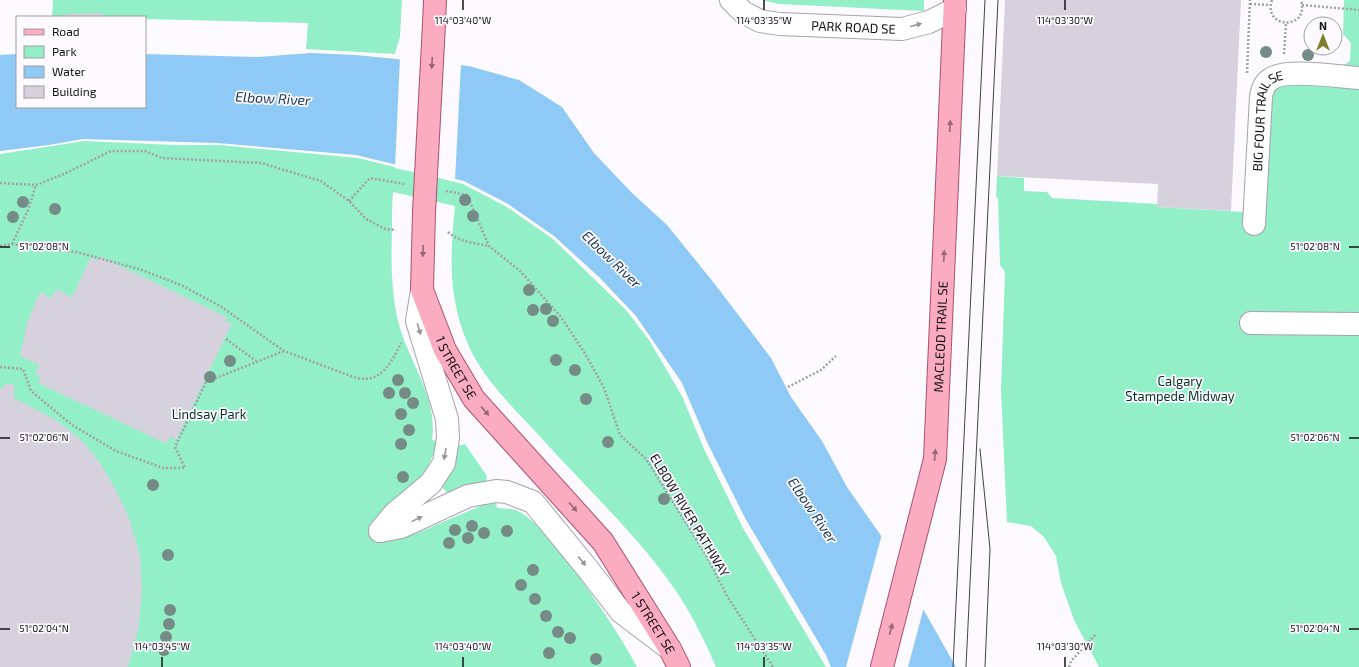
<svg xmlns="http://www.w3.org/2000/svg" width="1359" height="667" viewBox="0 0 1359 667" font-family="'Exo 2',sans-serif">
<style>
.green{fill:#93efc7}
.water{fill:#8fc9f6}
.pier{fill:#fcfaff}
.building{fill:#d6d2dd}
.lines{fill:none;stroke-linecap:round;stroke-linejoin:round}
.minor-casing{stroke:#a6a2ac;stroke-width:24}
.major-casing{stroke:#a9526a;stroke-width:24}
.path{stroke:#a2a0a5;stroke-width:2.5;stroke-dasharray:2 2;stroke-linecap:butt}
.minor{stroke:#fff;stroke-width:22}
.major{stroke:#fbacc1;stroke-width:22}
.tram{stroke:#454347;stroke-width:1}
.major-bridge-casing{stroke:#a9526a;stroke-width:24;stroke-linecap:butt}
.major-bridge{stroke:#fbacc1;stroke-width:22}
.tree{fill:#748c85}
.oneway{fill:#969597}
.oneway2{fill:#946774}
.ticks{fill:none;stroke:#151317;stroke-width:1.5}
.labels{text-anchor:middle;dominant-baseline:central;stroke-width:3.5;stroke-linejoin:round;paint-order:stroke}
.street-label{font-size:13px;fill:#151317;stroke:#fcfaff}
.park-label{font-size:13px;fill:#043222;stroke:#fcfaff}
.water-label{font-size:14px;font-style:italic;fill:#18374f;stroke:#fcfaff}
.ticks-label{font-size:10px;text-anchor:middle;fill:#151317;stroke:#fcfaff;stroke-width:3.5;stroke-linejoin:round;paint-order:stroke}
</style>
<rect width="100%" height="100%" fill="#fcfaff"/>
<path class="green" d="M 53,0 L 402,0 L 400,37 L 395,54 L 306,49 L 308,23 L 145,19 L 145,17 L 52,17 Z
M 762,0 L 924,0 L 924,11 L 779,4 Z
M 1344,0 L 1359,0 L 1359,667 L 1099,667 L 1074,620 L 1061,583 L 1056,556 L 1044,537 L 1031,526 L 1007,522 L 1001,391 L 1005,272 L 1000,265 L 998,198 L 996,197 L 997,176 L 1024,178 L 1024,191 L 1047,192 L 1052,198 L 1158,204 L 1158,207 L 1245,212 L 1251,96 L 1339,68 L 1350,61 L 1351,43 L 1343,34 Z
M 84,141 L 175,145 L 220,145 L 358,158 L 463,184 L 507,207 L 553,239 L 626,310 L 649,340 L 682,396 L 704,449 L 743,528 L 826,667 L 716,667 C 707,646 697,625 685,605 C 649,546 591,493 545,442 C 518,412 483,381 467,342 C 448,298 450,253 455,206 L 393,192 C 392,204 392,216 392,228 C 391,261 391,293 399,325 C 410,364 438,397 432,440 L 437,441 C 431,469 418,481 399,501 L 415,534 L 485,504 L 496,503 L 497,508 C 504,509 512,508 518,511 C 547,523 622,636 637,667 L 0,667 L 0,154 Z
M 465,444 L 487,476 L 486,482 L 449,495 L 442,487 L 448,475 L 458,446 Z"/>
<path class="water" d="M 311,53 L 355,55 L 469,66 L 519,80 L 562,107 L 594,153 L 632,193 L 667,225 L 714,283 L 771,358 L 791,397 L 822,441 L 847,487 L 884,540 L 956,667 L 831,667 L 826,655 L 745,518 L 708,444 L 682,383 L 636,316 L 599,277 L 554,236 L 508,204 L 464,181 L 356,155 L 217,143 L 83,139 L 49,145 L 0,151 L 0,55 L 17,54 L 17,107 L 145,107 L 145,54 L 258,57 Z"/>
<path class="pier" d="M 400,57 L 461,63 L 455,181 L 395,168 Z
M 882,534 L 924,607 L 908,667 L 846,667 Z"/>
<path class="building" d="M 1005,0 L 1241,0 L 1231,211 L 1157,207 L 1158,184 L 997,176 Z
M 102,13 L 103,17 L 66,17 L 66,14 Z
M 99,256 L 227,317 L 225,321 L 232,323 L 176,440 L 170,437 L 167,444 L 38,383 L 41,377 L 35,374 L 39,365 L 20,356 L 27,323 L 40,292 L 51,298 L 56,289 L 72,297 L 91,257 L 97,261 Z
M 4,384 L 14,384 L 14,398 L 56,420 L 80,439 L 99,461 L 116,490 L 129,518 L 140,555 L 142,591 L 138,631 L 128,667 L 0,667 L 0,388 L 4,388 Z"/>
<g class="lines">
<g class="minor-casing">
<g id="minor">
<path id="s1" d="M 731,0 L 743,12 L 760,21 L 780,24 L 902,29 L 929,22 L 955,9"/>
<path id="s2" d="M 1254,224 L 1261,97 C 1262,90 1264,83 1271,79 C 1285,68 1340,77 1359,78"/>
<path d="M 1251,323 L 1359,324"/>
<path d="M 380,531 L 401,527 L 468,496 L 496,491 L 507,492 L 533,502 L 587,568 L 621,612 L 670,649"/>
<path d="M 380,531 L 394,514 L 431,483 L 444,463 L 448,438 L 447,419 L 417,321 L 422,290"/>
</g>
</g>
<g class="major-casing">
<g id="major">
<path d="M 434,24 L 435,0"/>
<path id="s3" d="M 424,212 L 422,290 L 445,350 L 474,399 L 603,542 L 670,649 L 679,667"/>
<path id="s4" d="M 882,667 L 935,459 L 955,0"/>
</g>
</g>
<path class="path" d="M 1272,0 C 1262,29 1310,31 1301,0
M 1250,4 L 1270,5
M 1302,5 L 1359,10
M 1284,54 L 1286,23
M 1247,73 L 1250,0
M 0,183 L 36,185 L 64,174 L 111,151 L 145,151 L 162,158 L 261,163 L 321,181 L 349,201 L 366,219 L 385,229 L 396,230
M 446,191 L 467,195 L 489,246 L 520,271 L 561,317 L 586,355 L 604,388 L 620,435 L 646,459 L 706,555 L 727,596 L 773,667
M 349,201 L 370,178 L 404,184
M 448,232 C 458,242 475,243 489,246
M 12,244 L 28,210 L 36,185
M 0,246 L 12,244 L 76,252 L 139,269 L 181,285 L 220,306 L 284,351 L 356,378 C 382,383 391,363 401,343
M 226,339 L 256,361
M 0,367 L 23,369 L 31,391 L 72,425 L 116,451 L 163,468 L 185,468 L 175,447 L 206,382 L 284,351
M 788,387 L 821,370 L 836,356
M 1069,667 L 1071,661 L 1096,634"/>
<use href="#minor" class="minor"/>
<use href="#major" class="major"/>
<path class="tram" d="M 980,449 L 990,549 L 985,667
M 953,667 L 985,0
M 966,667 L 998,0"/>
<g class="major-bridge-casing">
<path id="major-bridge" d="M 424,212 L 434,24"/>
</g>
<use href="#major-bridge" class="major-bridge"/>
</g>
<g class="tree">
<circle cx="1266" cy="52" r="6"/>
<circle cx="1308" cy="55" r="6"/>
<circle cx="465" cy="200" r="6"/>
<circle cx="23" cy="202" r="6"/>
<circle cx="55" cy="209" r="6"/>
<circle cx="473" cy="216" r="6"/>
<circle cx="13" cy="217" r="6"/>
<circle cx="529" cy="290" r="6"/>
<circle cx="546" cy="309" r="6"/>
<circle cx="533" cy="310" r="6"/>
<circle cx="553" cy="321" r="6"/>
<circle cx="556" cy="360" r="6"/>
<circle cx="230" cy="361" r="6"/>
<circle cx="575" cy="370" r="6"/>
<circle cx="210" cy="377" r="6"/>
<circle cx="398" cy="380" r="6"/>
<circle cx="389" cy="393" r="6"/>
<circle cx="405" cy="393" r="6"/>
<circle cx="586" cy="399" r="6"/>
<circle cx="413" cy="403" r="6"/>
<circle cx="401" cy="414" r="6"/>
<circle cx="409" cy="430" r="6"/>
<circle cx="608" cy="442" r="6"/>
<circle cx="401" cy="444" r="6"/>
<circle cx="403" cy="477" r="6"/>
<circle cx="153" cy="485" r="6"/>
<circle cx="664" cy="499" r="6"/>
<circle cx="472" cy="526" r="6"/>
<circle cx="455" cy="530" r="6"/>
<circle cx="507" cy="531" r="6"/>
<circle cx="484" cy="533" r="6"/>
<circle cx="468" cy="538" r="6"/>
<circle cx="449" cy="543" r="6"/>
<circle cx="168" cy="555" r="6"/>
<circle cx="533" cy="570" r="6"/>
<circle cx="521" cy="585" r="6"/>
<circle cx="535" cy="599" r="6"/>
<circle cx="170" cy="610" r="6"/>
<circle cx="546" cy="616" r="6"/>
<circle cx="169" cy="624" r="6"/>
<circle cx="558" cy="632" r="6"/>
<circle cx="166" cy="637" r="6"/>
<circle cx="570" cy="638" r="6"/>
<circle cx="164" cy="650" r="6"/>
<circle cx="549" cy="653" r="6"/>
<circle cx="596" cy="659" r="6"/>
</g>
<defs><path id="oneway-solid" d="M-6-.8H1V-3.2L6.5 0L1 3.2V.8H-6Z"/></defs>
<g class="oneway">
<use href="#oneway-solid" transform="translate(916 25) rotate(-15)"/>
<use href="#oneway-solid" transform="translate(419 329) rotate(73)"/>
<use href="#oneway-solid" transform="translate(445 454) rotate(100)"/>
<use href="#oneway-solid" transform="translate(417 519) rotate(-26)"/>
<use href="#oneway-solid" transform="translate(582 561) rotate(50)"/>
</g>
<g class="oneway2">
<use href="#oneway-solid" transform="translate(432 63) rotate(93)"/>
<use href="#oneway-solid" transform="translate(950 126) rotate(-87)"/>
<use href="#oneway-solid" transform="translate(423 251) rotate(91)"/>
<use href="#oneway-solid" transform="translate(944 256) rotate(-87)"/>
<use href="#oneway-solid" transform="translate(485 411) rotate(48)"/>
<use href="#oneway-solid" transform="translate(935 455) rotate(-85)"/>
<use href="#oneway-solid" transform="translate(573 507) rotate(48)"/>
<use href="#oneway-solid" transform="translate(891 629) rotate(-75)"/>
</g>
<path class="ticks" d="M 463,0 L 463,10M 764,0 L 764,10M 1065,0 L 1065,10M 0,247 L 10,247M 1349,247 L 1359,247M 0,438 L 10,438M 1349,438 L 1359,438M 0,629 L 10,629M 1349,629 L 1359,629M 162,657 L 162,667M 463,657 L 463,667M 764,657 L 764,667M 1065,657 L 1065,667"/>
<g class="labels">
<g class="street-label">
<text stroke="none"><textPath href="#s1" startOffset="130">PARK ROAD SE</textPath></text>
<text stroke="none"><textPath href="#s2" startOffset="107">BIG FOUR TRAIL SE</textPath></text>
<text stroke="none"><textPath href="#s4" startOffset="337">MACLEOD TRAIL SE</textPath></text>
<text stroke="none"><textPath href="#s3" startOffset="163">1 STREET SE</textPath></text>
<text transform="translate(690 515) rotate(59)">ELBOW RIVER PATHWAY</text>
<text stroke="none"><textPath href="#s3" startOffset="487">1 STREET SE</textPath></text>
</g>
<g class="park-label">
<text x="1180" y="381">Calgary<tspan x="1180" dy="15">Stampede Midway</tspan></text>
<text x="209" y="414">Lindsay Park</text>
</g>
<g class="water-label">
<text transform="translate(273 98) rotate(3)">Elbow River</text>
<text transform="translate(612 259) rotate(44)">Elbow River</text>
<text transform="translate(813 510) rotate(56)">Elbow River</text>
</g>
</g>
<g class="ticks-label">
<text x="463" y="24">114°03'40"W</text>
<text x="764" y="24">114°03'35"W</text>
<text x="1065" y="24">114°03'30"W</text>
<text x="44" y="250">51°02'08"N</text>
<text x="1315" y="250">51°02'08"N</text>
<text x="44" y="441">51°02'06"N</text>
<text x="1315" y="441">51°02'06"N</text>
<text x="44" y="632">51°02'04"N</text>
<text x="1315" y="632">51°02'04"N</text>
<text x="162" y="650">114°03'45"W</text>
<text x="463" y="650">114°03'40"W</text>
<text x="764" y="650">114°03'35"W</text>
<text x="1065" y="650">114°03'30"W</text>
</g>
<rect x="16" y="16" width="130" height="92" fill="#fcfaff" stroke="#a09ea2"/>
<rect x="24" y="29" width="20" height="6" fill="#fbacc1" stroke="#a09ea2"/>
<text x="52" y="36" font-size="12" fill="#151317">Road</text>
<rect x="24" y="46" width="20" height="12" fill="#93efc7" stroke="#a09ea2"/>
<text x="52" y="56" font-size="12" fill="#151317">Park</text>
<rect x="24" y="66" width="20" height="12" fill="#8fc9f6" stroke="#a09ea2"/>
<text x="52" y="76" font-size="12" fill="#151317">Water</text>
<rect x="24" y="86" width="20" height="12" fill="#d6d2dd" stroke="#a09ea2"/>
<text x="52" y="96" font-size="12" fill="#151317">Building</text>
<g transform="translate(1323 36)"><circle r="19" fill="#fcfaff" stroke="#a09ea2"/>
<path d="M0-3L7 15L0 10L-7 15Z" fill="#7f8029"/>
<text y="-6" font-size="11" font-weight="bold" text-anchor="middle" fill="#151317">N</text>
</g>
</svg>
